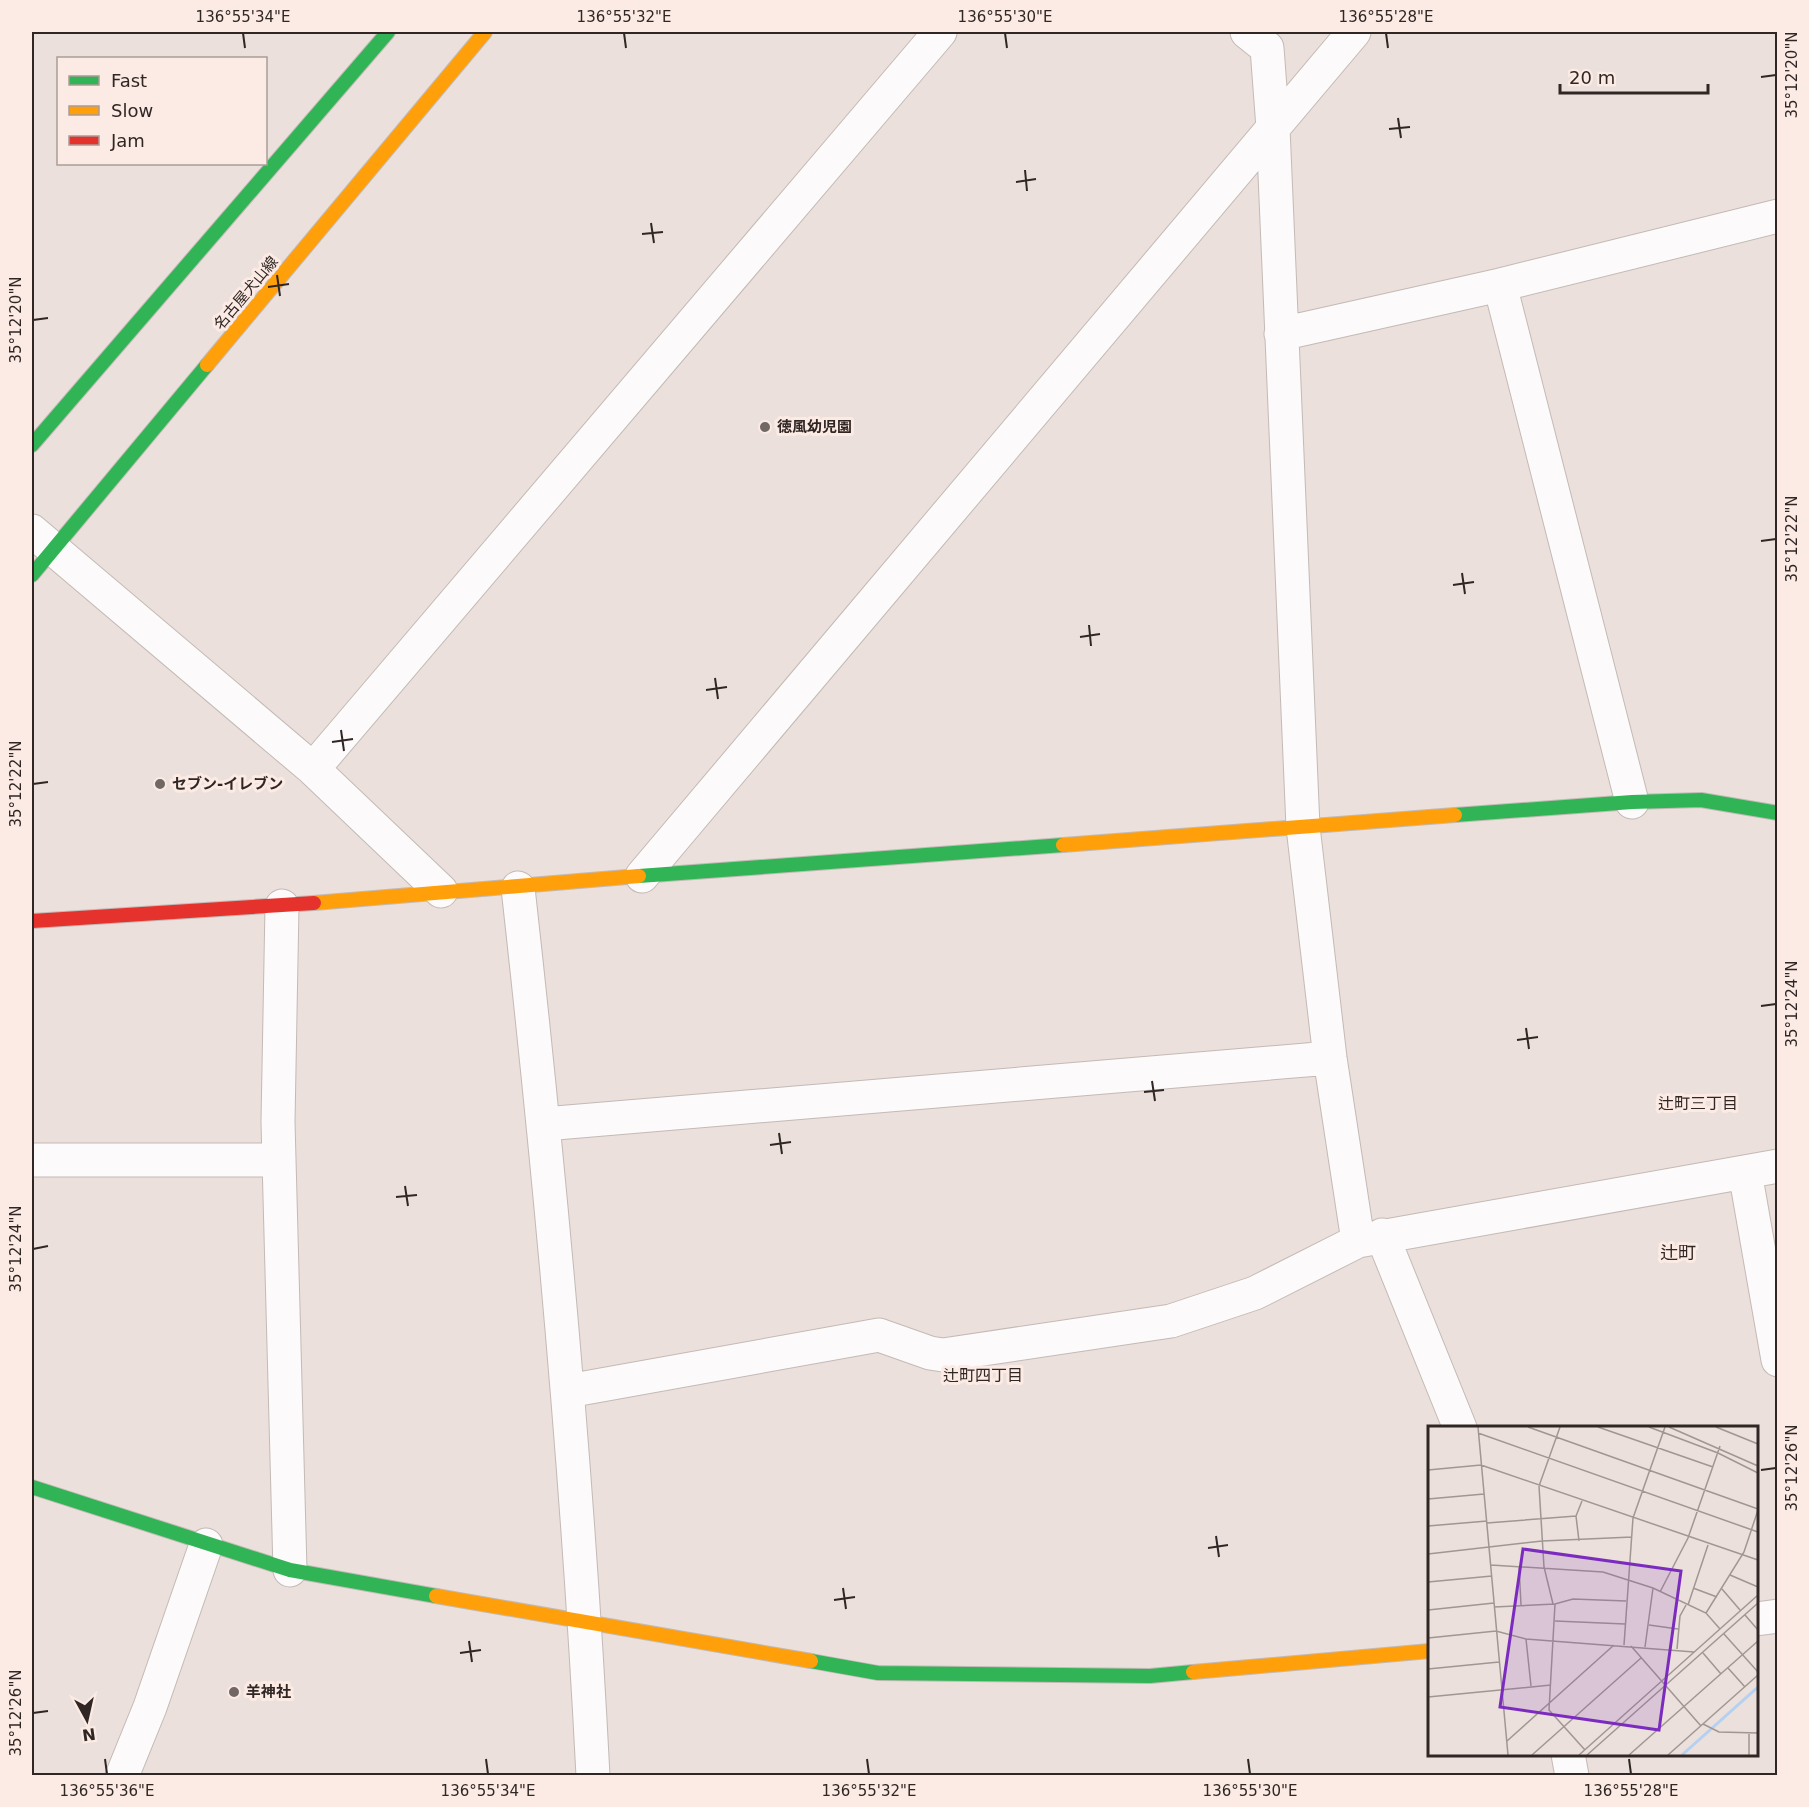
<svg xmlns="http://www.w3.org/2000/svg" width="1809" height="1807" viewBox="0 0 1809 1807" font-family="'DejaVu Sans','Noto Sans JP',sans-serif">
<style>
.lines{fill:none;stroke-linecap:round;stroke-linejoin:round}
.street-casing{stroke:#c3bab6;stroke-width:35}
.fast-casing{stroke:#c3bab6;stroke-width:16}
.slow-casing{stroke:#c3bab6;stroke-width:16}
.jam-casing{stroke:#c3bab6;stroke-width:16}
.street{stroke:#fcfafa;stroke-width:33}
.fast{stroke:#30b455;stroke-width:14}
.slow{stroke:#ff9f0a;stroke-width:14}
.jam{stroke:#e5322d;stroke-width:14}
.ticks{fill:none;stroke:#302724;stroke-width:2}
.poi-dot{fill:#716864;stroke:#fceae4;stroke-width:2}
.labels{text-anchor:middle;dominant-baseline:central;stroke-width:6;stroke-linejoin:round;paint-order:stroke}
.street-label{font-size:15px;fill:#302724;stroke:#fceae4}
.poi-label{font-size:15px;font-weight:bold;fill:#302724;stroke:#fceae4;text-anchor:start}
.neighbourhood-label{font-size:16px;fill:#302724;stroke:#fceae4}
.quarter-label{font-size:18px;fill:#302724;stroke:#fceae4}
.inset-river{fill:none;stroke:#b4d0f2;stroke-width:3}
.inset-road{fill:none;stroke:#a09692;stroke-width:1.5}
.view{fill:#7b2cbf;fill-opacity:0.15;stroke:#7b2cbf;stroke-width:3}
.inset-edge{fill:none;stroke:#302724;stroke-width:3}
.neatline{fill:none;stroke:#302724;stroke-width:2}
.ticks-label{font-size:15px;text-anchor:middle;fill:#302724}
</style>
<rect width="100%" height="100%" fill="#ebe0db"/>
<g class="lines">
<g class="street-casing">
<path id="street" d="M 1247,32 L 1267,48 L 1273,128 L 1303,827 L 1330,1058 L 1358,1241
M 1500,285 L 1632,802
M 1281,334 L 1500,285 L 1778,216
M 32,531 L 313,769 L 441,891
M 313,769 L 940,32
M 642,876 L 1354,32
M 518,888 C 551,1183 578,1479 593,1776
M 282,906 L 278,1122 L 290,1570
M 544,1124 L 1330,1058
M 32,1160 L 279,1160
M 1745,1172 L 1778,1360
M 1382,1235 L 1460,1428
M 568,1391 L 879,1335 L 930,1353 L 943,1355 L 1171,1321 L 1255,1293 L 1358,1241 L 1778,1166
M 1756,1619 L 1778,1616
M 1568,1754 L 1572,1776
M 122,1776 L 150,1707 L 206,1545"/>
</g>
<g class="fast-casing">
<path id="fast" d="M 32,445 L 388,32
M 32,575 L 207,365
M 1455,815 L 1632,802 L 1701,800 L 1778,813
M 639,876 L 1063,845
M 32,1487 L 290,1570 L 436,1596
M 811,1661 L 878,1673 L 1150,1676 L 1193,1672"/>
</g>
<g class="slow-casing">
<path id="slow" d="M 207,365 L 485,32
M 1063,845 L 1455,815
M 314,903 L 639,876
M 436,1596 L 811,1661
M 1193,1672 L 1430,1651"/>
</g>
<g class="jam-casing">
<path id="jam" d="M 32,921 L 314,903"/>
</g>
<use href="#street" class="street"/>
<use href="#fast" class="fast"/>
<use href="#slow" class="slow"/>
<use href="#jam" class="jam"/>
</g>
<path class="ticks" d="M 243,33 L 245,48M 624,33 L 626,48M 1005,33 L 1007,48M 1386,33 L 1388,48M 1761,77 L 1776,75M 1398,118 L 1401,138M 1389,129 L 1410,127M 1025,170 L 1027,191M 1016,182 L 1036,179M 651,223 L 654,243M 642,234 L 663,232M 277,275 L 280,296M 268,287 L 289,284M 33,320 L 48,318M 1761,541 L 1776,539M 1462,573 L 1465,594M 1453,585 L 1474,582M 1089,625 L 1091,646M 1080,637 L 1100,634M 715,678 L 718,699M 706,690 L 727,687M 341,730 L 344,751M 332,742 L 353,739M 33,784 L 48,782M 1761,1006 L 1776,1004M 1526,1028 L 1529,1049M 1517,1040 L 1538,1037M 1152,1081 L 1155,1101M 1144,1092 L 1164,1090M 779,1133 L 782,1154M 770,1145 L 791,1142M 405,1186 L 408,1206M 396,1197 L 417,1195M 33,1249 L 48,1246M 1761,1470 L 1776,1468M 1216,1536 L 1219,1557M 1208,1548 L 1228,1545M 843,1588 L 846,1609M 834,1600 L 855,1597M 469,1641 L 472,1662M 460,1653 L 481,1650M 33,1713 L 48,1711M 105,1759 L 107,1774M 486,1759 L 488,1774M 867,1759 L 869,1774M 1248,1759 L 1250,1774M 1629,1759 L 1631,1774"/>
<g class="poi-dot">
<circle cx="765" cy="427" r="6"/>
<circle cx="160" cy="784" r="6"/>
<circle cx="234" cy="1692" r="6"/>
</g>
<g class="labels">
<g class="street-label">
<text transform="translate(246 293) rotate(-50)">名古屋犬山線</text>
</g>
<g class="poi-label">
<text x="777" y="427">徳風幼児園</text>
<text x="172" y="784">セブン-イレブン</text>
<text x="246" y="1692">羊神社</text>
</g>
<g class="neighbourhood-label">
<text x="1698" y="1103">辻町三丁目</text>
<text x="983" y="1375">辻町四丁目</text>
</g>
<g class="quarter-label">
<text x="1678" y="1252">辻町</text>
</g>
</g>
<g transform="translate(1428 1426)">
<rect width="330" height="330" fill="#ebe0db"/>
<path class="inset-river" d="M 254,329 L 330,261"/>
<path class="inset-road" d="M 50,1 L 80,329M 100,1 L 330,83M 170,1 L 285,41M 221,1 L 290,27 L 330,47M 241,1 L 330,40M 288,1 L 330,18M 50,7 L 330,106M 0,44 L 53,39 L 330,134M 0,73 L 56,68M 59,97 L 148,90M 0,100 L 59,95M 151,115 L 148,90 L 154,75M 0,128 L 114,115 L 204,111M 63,139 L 175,146 L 225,162 L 278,187 L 292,203M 91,140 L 93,179M 302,149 L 330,161M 0,156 L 64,150M 265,162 L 289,171M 294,163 L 312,184M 232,166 L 260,112 L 292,20M 125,178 L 116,141 L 111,60 L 132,1M 127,178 L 121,284 L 157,324M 260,179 L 280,119M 66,181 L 127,178 L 145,173 L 198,175M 0,184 L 66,177M 278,187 L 316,126 L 330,84M 317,189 L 330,204M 127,195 L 197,198M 221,199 L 250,203M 296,208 L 330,246M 0,212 L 68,205 L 98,213 L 266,226M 98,213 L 103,260M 196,219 L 205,92 L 237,1M 203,220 L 273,300M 217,221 L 225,162M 249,223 L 252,190 L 258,179M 275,227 L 293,248M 300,242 L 317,261M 0,243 L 71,236M 0,271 L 123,259M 275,298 L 291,306 L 330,307M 321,308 L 321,329M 79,315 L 186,219M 104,329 L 213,232M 151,329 L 330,169M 159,329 L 330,177M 201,329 L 330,215M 240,329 L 330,249"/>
<path class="view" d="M 95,123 L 253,145 L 231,304 L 72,281 Z"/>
<rect width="330" height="330" class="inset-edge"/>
</g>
<rect width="1809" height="1807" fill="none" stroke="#fceae4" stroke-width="66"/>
<rect x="57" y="57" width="210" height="108" fill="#fceae4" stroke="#aa9c97" stroke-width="1.5"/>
<rect x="69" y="76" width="30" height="9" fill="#30b455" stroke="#aa9c97" stroke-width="1.5"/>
<text x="111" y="87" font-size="18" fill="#302724">Fast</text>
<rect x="69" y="106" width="30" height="9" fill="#ff9f0a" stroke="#aa9c97" stroke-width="1.5"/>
<text x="111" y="117" font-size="18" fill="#302724">Slow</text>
<rect x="69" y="136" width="30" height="9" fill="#e5322d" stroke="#aa9c97" stroke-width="1.5"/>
<text x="111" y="147" font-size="18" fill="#302724">Jam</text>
<g transform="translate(87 1720) rotate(172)" stroke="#fceae4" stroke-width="4.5" paint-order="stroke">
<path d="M0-4.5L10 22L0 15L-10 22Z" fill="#302724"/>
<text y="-9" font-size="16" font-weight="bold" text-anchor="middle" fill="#302724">N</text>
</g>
<path d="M1560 84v9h148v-9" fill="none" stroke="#302724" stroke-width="3"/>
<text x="1569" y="84" font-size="18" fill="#302724" stroke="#fceae4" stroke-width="4.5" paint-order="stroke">20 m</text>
<rect x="33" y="33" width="1743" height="1741" class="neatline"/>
<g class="ticks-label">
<text x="243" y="22">136°55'34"E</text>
<text x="624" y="22">136°55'32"E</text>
<text x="1005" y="22">136°55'30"E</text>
<text x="1386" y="22">136°55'28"E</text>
<text transform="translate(1792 75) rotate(-90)" y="5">35°12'20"N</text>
<text transform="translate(16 320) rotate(-90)" y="5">35°12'20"N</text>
<text transform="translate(1792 539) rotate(-90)" y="5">35°12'22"N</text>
<text transform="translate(16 784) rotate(-90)" y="5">35°12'22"N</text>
<text transform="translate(1792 1004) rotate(-90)" y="5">35°12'24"N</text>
<text transform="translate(16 1249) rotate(-90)" y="5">35°12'24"N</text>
<text transform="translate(1792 1468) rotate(-90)" y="5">35°12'26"N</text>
<text transform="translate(16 1713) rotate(-90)" y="5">35°12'26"N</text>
<text x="107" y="1796">136°55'36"E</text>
<text x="488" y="1796">136°55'34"E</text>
<text x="869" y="1796">136°55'32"E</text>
<text x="1250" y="1796">136°55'30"E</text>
<text x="1631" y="1796">136°55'28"E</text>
</g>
</svg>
